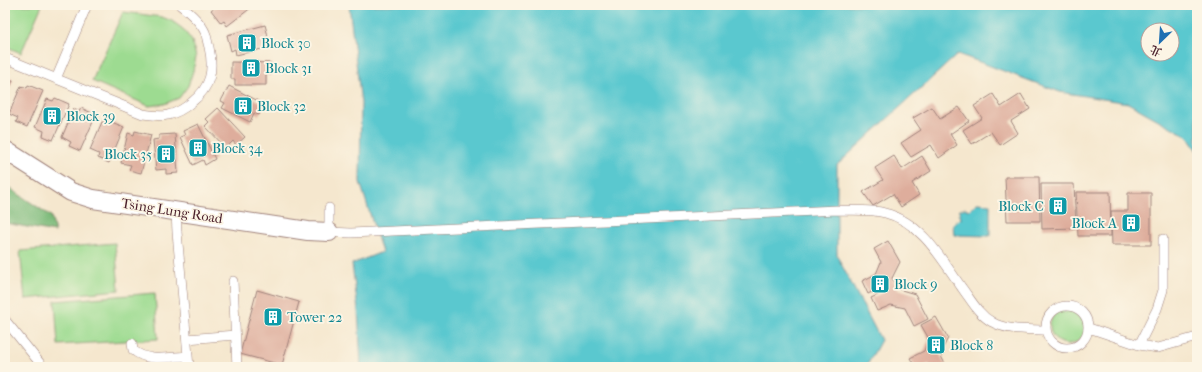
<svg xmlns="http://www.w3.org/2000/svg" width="1202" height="372" viewBox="0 0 1202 372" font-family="'IM FELL French Canon','Noto Serif TC',serif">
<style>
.green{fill:#9ddb91;stroke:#747d5e}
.forest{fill:#7ebb7b;stroke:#646d53}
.water{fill:#5ac8cf;stroke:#52747d;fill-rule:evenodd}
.building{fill:#dead9c}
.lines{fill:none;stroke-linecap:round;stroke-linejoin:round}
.lane-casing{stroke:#a0837c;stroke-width:10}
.street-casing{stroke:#a0837c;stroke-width:20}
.lane{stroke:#fff;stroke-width:9}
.street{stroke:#fff;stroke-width:18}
.labels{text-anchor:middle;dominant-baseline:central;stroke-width:3.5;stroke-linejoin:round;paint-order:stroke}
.culture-label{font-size:14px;fill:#0d838f;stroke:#fcf5e5;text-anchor:start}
.street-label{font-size:14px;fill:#4a1f2b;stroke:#fcf5e5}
</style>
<rect width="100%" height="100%" fill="#fcf5e5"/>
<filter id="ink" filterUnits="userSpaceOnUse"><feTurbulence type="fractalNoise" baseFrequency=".025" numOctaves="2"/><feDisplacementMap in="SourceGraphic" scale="8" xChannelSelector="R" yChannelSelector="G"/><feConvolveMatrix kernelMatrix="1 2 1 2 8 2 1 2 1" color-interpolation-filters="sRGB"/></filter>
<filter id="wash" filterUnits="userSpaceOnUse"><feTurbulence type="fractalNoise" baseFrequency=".012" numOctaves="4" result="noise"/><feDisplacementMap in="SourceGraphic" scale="16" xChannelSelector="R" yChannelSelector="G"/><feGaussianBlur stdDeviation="0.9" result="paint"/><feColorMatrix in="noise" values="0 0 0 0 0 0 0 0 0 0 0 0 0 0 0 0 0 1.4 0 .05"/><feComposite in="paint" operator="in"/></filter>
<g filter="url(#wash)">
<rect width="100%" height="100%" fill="#f5e7ce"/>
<path class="green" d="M 5,5 L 42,5 L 21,53 L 5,46 Z
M 123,12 L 162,17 L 172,21 L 183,29 L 192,41 L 196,57 L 193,71 L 188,86 L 179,98 L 164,104 L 149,106 L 92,81 Z
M 115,243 L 119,290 L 25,299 L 20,251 Z
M 155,293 L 158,339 L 58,345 L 55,301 Z
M1050 326a18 18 0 1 1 36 0a18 18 0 1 1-36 0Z"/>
<path class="forest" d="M 5,185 L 51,216 L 55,232 L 5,223 Z"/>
<path class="water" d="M 349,5 L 1197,5 L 1197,151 L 1187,136 L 1128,103 L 1060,92 L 958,54 L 837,165 L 837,256 L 881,340 L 866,367 L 361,367 L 358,310 L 352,264 L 382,252 L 360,182 L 361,103 ZM 1148,30 L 1172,30 L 1172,54 L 1148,54 Z
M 977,203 L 990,204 L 990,236 L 954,235 L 953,225 L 961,218 L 959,214 L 960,210 L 965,208 L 969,210 Z"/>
<g id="blocks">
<path class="building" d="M 218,5 L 250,5 L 252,7 L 227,26 L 224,21 L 221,23 L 211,10 Z
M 265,25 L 268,36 L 264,38 L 266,48 L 236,55 L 235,49 L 231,51 L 227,35 Z
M 231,62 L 271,63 L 271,75 L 266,74 L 266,85 L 235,85 L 235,79 L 231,79 Z
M 5,77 L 13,80 L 5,99 Z
M 28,85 L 43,91 L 27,127 L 16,122 L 18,118 L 9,114 L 21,86 L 27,88 Z
M 229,86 L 264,104 L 259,115 L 254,113 L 250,122 L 222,108 L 225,103 L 221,101 Z
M 993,94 L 1001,107 L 1021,94 L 1030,109 L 1011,121 L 1018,133 L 1000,145 L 991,132 L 972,144 L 963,130 L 982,118 L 974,106 Z
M 55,98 L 69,104 L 53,140 L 43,136 L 44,131 L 35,127 L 47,99 L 53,101 Z
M 932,107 L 940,119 L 959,107 L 969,121 L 950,134 L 957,145 L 939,158 L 931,145 L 911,157 L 901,143 L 921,130 L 913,118 Z
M 81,108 L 96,115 L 80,151 L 69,146 L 71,142 L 62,137 L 74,109 L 79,112 Z
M 218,108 L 245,137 L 236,145 L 233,141 L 226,148 L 205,126 L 209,122 L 206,119 Z
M 109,121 L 124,127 L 109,163 L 98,158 L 99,154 L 90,150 L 102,122 L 108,124 Z
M 198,124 L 215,159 L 205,165 L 203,160 L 193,165 L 180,137 L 185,135 L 183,131 Z
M 135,131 L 151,135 L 141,173 L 129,170 L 131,165 L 121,163 L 128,133 L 134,135 Z
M 175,134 L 178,173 L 166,174 L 166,169 L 156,170 L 153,140 L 159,139 L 159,135 Z
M 894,156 L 902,169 L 922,156 L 931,171 L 912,183 L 919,195 L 901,207 L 893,194 L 873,206 L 863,192 L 883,180 L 875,168 Z
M 1005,177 L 1039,177 L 1040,221 L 1007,221 Z
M 1041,184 L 1074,184 L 1076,228 L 1042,229 Z
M 1076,192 L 1110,192 L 1111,236 L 1078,236 Z
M 1128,193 L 1151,193 L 1151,245 L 1112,245 L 1111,211 L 1128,211 Z
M 888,241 L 900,262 L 892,278 L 898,289 L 915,294 L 928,319 L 914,326 L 905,308 L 891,305 L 877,311 L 871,298 L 884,292 L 881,287 L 868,294 L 862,281 L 876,274 L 881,262 L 874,249 Z
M 257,290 L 299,302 L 282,365 L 240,354 Z
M 936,317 L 948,338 L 940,354 L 946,366 L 949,367 L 931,367 L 929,364 L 922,367 L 915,367 L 910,358 L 924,351 L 929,339 L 921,325 Z"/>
</g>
</g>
<g filter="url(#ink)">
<use href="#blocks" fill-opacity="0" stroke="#a0837c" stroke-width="1"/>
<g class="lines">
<g class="lane-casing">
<path id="lane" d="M 5,58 L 143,114 C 151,115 160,117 168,115 C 177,113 185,108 192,102 C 211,87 214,70 209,47 C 207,42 207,36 205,32 C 200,21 189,12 180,5
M 56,79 L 87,5
M 329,208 L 329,232 L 351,233 L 837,210 C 852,211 871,209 885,213 C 922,222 942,260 962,288 C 971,300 979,315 992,322 C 1007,331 1029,329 1046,330
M 176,212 L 177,232 L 189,367
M 233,281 L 237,367
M1046 327a21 21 0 1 1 42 0a21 21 0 1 1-42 0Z
M 5,320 L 43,367
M 1089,328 L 1139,345 L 1158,348 L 1197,337
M 187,339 L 235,335
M 132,343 L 133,350 C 148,363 169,357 188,356
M 1139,345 L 1157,309 L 1163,290 L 1163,239"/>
</g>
<g class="street-casing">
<path id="street" d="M 5,150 L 71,192 L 93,199 L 308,231 L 329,232"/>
</g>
<use href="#lane" class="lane"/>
<use href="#street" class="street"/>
</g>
</g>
<defs>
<g id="building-square" transform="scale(1)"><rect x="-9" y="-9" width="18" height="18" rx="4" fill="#0f9aa8" stroke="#fcf5e5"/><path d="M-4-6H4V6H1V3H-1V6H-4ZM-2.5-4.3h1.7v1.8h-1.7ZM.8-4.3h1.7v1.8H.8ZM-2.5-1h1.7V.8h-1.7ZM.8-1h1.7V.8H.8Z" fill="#fff"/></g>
</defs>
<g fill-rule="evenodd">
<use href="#building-square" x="247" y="43"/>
<use href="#building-square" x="251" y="68"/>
<use href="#building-square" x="243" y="106"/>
<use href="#building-square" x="52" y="116"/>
<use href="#building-square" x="198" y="148"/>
<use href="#building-square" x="166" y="154"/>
<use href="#building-square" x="1058" y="206"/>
<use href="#building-square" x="1131" y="223"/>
<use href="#building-square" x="880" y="284"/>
<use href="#building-square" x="273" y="317"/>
<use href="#building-square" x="936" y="345"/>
</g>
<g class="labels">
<g class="culture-label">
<text x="261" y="43">Block 30</text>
<text x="265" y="68">Block 31</text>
<text x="257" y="106">Block 32</text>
<text x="66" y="116">Block 39</text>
<text x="212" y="148">Block 34</text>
<text x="152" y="154" text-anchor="end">Block 35</text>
<text x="1044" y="206" text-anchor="end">Block C</text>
<text x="1117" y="223" text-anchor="end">Block A</text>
<text x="894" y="284">Block 9</text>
<text x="287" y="317">Tower 22</text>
<text x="950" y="345">Block 8</text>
</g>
<g class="street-label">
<text transform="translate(172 211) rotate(9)">Tsing Lung Road</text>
</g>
</g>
<rect width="1202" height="372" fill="none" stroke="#fcf5e5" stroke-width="20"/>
<g transform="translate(1160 42) rotate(205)"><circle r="19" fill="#fcf5e5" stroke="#b59f9b"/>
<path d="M0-3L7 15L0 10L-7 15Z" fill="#1f6fb2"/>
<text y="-6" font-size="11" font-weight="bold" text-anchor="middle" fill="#4a1f2b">北</text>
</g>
</svg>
